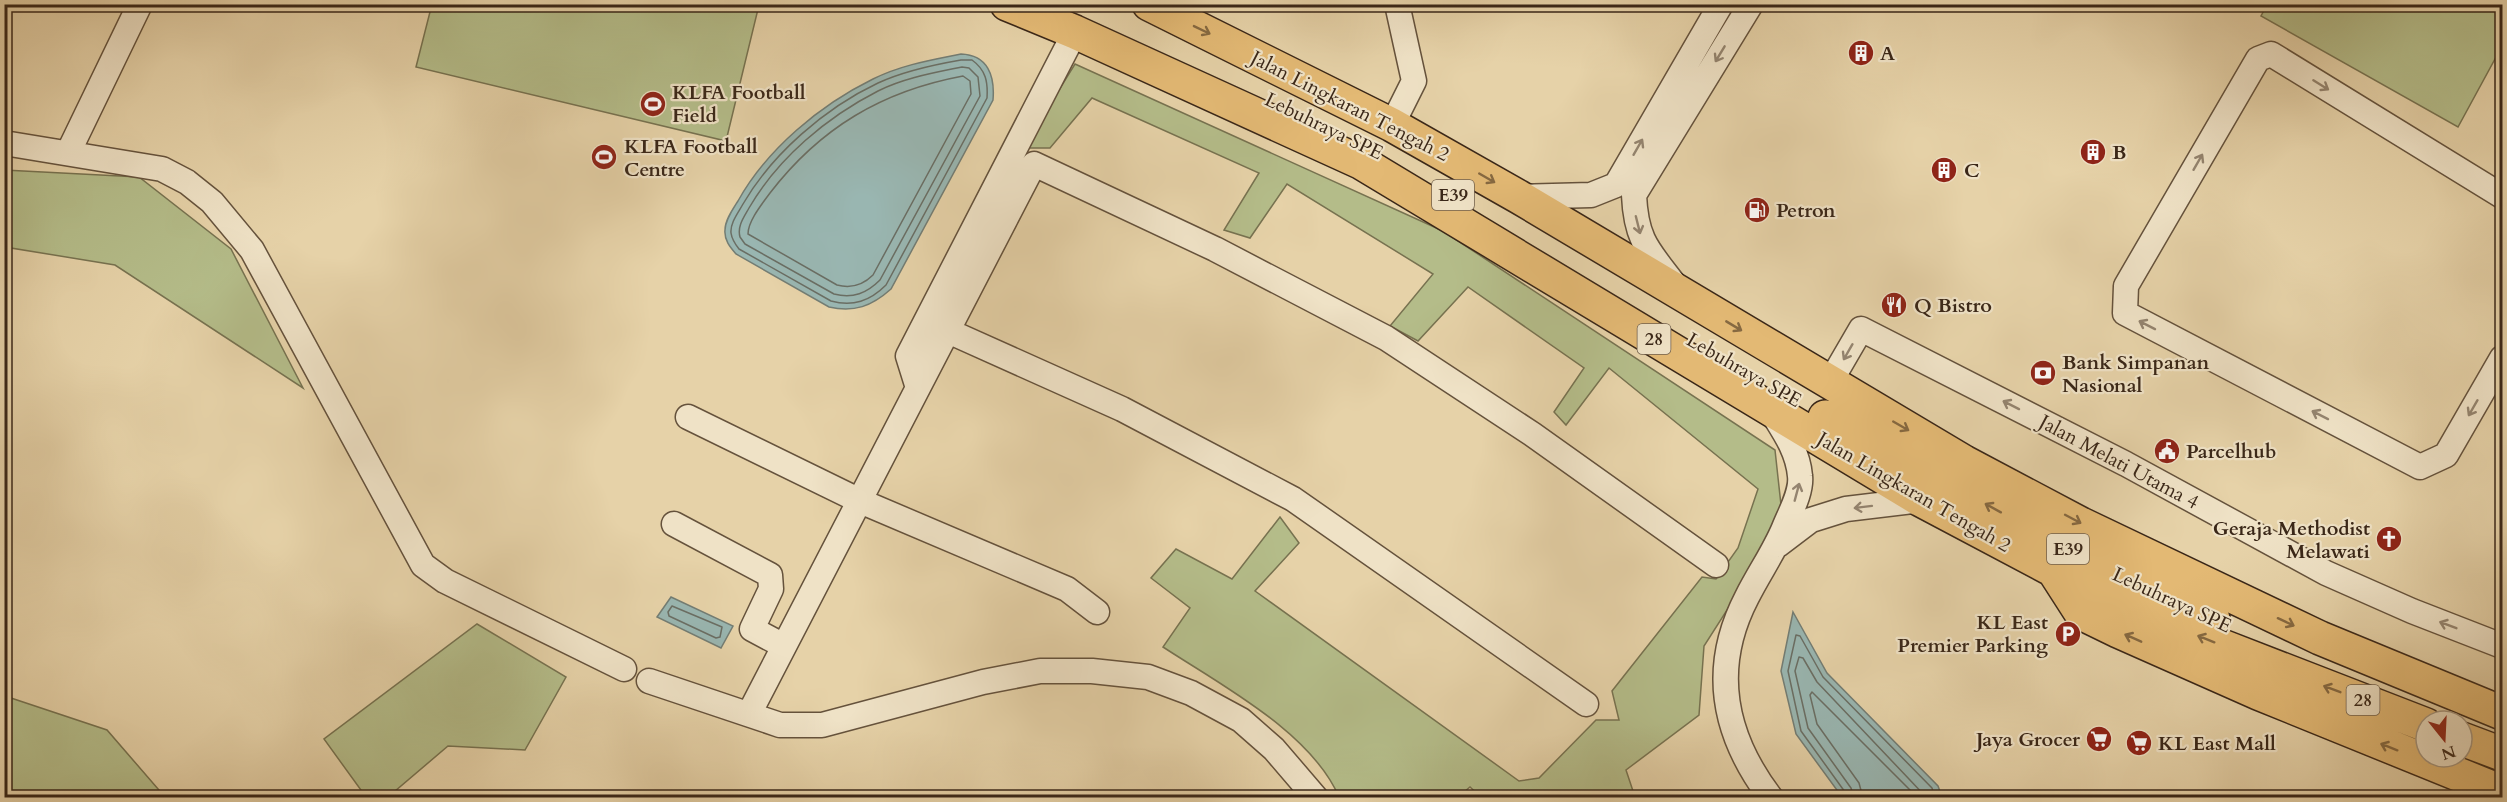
<svg xmlns="http://www.w3.org/2000/svg" width="2507" height="802" viewBox="0 0 2507 802" font-family="Cardo,serif">
<style>
.green{fill:#b4bc89;stroke:#777250;stroke-width:1.5}
.water{fill:#99b6b1;stroke:#737d74;stroke-width:1.5}
.lines{fill:none;stroke-linecap:round;stroke-linejoin:round}
.shore{stroke:#6a6e64;stroke-width:1.5}
.minor-casing{stroke:#65523c;stroke-width:27}
.highway-casing{stroke:#3a2718;stroke-width:36}
.minor{stroke:#efe2c6;stroke-width:24}
.highway{stroke:#e3b974;stroke-width:33}
.oneway{stroke:#866941}
.oneway2{stroke:#94846f}
.labels{text-anchor:middle;dominant-baseline:central;stroke-width:4.5;stroke-linejoin:round;paint-order:stroke}
.shield{fill:#efe2c6;stroke:#705f4c;stroke-width:1.5}
.shield-label{font-size:18px;font-weight:bold;fill:#3a2718}
.poi-label{font-size:20px;font-weight:bold;fill:#3a2718;stroke:#efe2c6;text-anchor:start}
.street-label{font-size:20px;fill:#3a2718;stroke:#efe2c6}
</style>
<rect width="100%" height="100%" fill="#e6d2a8"/>
<filter id="stains"><feTurbulence type="fractalNoise" baseFrequency=".00333" numOctaves="4"/><feColorMatrix values="0 0 0 0 .2 0 0 0 0 .09 0 0 0 0 .02 0 0 0 .5 -.17"/></filter>
<radialGradient id="worn" r=".72"><stop offset=".6" stop-color="#630" stop-opacity="0"/><stop offset="1" stop-color="#630" stop-opacity=".3"/></radialGradient>
<path class="green" d="M 432,4 L 759,4 L 759,5 L 726,141 L 416,67 Z
M 2267,5 L 2502,5 L 2502,46 L 2458,127 L 2261,16 Z
M 1075,64 L 1443,231 L 1775,450 L 1781,505 L 1754,568 L 1704,646 L 1699,715 L 1626,770 L 1635,797 L 1481,797 L 1470,787 L 1458,797 L 1339,797 C 1311,732 1221,685 1163,647 L 1190,608 L 1151,578 L 1176,549 L 1232,579 L 1280,517 L 1299,543 L 1255,591 L 1519,781 L 1539,778 L 1596,720 L 1619,720 L 1612,691 L 1702,577 L 1716,579 L 1738,548 L 1758,489 L 1609,368 L 1566,425 L 1554,412 L 1584,368 L 1468,287 L 1418,341 L 1390,326 L 1433,274 L 1287,184 L 1250,238 L 1224,230 L 1259,173 L 1092,98 L 1050,148 L 1023,148 Z
M 4,170 L 139,177 L 231,249 L 303,388 L 115,265 L 5,247 Z
M 477,624 L 566,677 L 525,750 L 448,746 L 388,797 L 366,797 L 324,739 Z
M 5,696 L 107,730 L 165,797 L 5,797 Z"/>
<path class="water" d="M 961,54 C 988,55 995,76 993,100 L 891,289 C 872,306 854,313 829,307 L 736,254 C 730,247 724,240 725,230 C 725,220 733,209 738,201 C 767,149 820,105 873,79 C 901,65 931,60 961,54 Z
M 671,597 L 733,626 L 721,648 L 657,617 Z
M 1793,612 L 1827,673 L 1938,786 L 1942,797 L 1842,797 L 1796,734 L 1781,671 Z"/>
<g class="lines">
<path class="shore" d="M 961,60 L 972,60 C 986,70 988,82 987,98 L 886,285 C 870,301 853,307 831,301 L 739,249 C 735,244 732,240 731,233 C 730,223 738,213 743,204 C 772,154 825,108 878,83 C 904,71 932,65 961,60 Z
M 962,67 L 969,68 L 978,77 L 980,96 L 880,280 C 867,293 853,299 834,294 L 745,244 L 740,237 C 737,226 744,217 749,208 C 778,158 827,117 878,91 C 904,78 933,73 962,67 Z
M 963,76 L 970,81 L 971,94 L 873,275 C 863,285 852,289 837,285 L 748,234 C 748,221 762,204 770,193 C 820,128 882,91 963,76 Z
M 672,606 L 722,627 L 720,637 L 716,638 L 669,616 L 668,612 Z
M 1846,798 L 1845,792 L 1801,731 L 1788,671 L 1796,635 L 1800,636 L 1823,677 L 1932,788 L 1935,798
M 1854,798 L 1851,788 L 1808,728 L 1795,671 L 1799,657 L 1803,658 L 1817,682 L 1927,798
M 1863,798 L 1859,783 L 1817,724 L 1810,695 L 1812,692 L 1918,798"/>
<g class="minor-casing">
<path id="minor" d="M 1392,125 L 1414,81 L 1397,4
M 4,143 L 162,169 L 187,182 L 212,202 L 252,250 L 423,565 L 445,581 L 624,669
M 69,151 L 140,4
M 2502,196 L 2271,54 L 2258,59 L 2126,286 L 2125,313 L 2420,467 L 2446,455 L 2502,358
M 1519,197 L 1591,195 L 1616,185 L 1721,4
M 1674,284 C 1648,250 1636,240 1634,195 L 1751,4
M 948,331 L 1122,409 L 1293,499 L 1586,704
M 1829,384 L 1861,329 L 2126,464 L 2326,573 L 2412,611 L 2502,646
M 918,388 L 908,356 L 1075,32
M 688,417 L 860,501 L 1067,589 L 1097,612
M 674,524 L 770,575 L 771,589 L 752,629 L 784,646
M 1778,545 L 1811,520 L 1846,509 L 1921,500
M 649,681 L 780,725 L 822,725 L 983,682 L 1040,671 L 1092,671 L 1148,677 L 1191,693 L 1241,720 L 1274,749 L 1316,798
M 749,714 L 1034,164 L 1215,249 L 1386,338 L 1532,434 L 1716,565
M 1771,798 C 1723,735 1710,668 1747,597 C 1759,573 1774,552 1784,528 C 1790,513 1802,492 1800,476 C 1798,452 1785,433 1773,414"/>
</g>
<g class="highway-casing">
<path id="highway" d="M 1007,4 L 1075,32 L 1362,163 L 1921,500 L 2053,570 L 2130,607 L 2209,641 L 2426,725
M 1149,4 L 1392,125 L 1519,197 L 1964,462 L 2081,524 L 2320,638 L 2502,713
M 1825,417 L 2106,570 L 2213,619
M 2054,571 L 2081,613 L 2118,631 L 2258,693 L 2502,792
M 2462,739 L 2502,754"/>
</g>
<use href="#minor" class="minor"/>
<use href="#highway" class="highway"/>
</g>
<defs><path id="oneway-shaft" d="M-6 0H5M1.5-3L5.5 0L1.5 3" fill="none" stroke-width="1.6" stroke-linecap="round" stroke-linejoin="round" transform="scale(1.5)"/></defs>
<g class="oneway">
<use href="#oneway-shaft" transform="translate(1202 30) rotate(26)"/>
<use href="#oneway-shaft" transform="translate(1487 178) rotate(30)"/>
<use href="#oneway-shaft" transform="translate(1734 326) rotate(31)"/>
<use href="#oneway-shaft" transform="translate(1901 426) rotate(30)"/>
<use href="#oneway-shaft" transform="translate(1993 508) rotate(-151)"/>
<use href="#oneway-shaft" transform="translate(2073 519) rotate(28)"/>
<use href="#oneway-shaft" transform="translate(2286 622) rotate(25)"/>
<use href="#oneway-shaft" transform="translate(2133 638) rotate(-156)"/>
<use href="#oneway-shaft" transform="translate(2206 639) rotate(-158)"/>
<use href="#oneway-shaft" transform="translate(2332 689) rotate(-159)"/>
<use href="#oneway-shaft" transform="translate(2389 747) rotate(-158)"/>
</g>
<g class="oneway2">
<use href="#oneway-shaft" transform="translate(1720 54) rotate(121)"/>
<use href="#oneway-shaft" transform="translate(2321 85) rotate(32)"/>
<use href="#oneway-shaft" transform="translate(1638 147) rotate(-60)"/>
<use href="#oneway-shaft" transform="translate(2198 162) rotate(-60)"/>
<use href="#oneway-shaft" transform="translate(1638 225) rotate(76)"/>
<use href="#oneway-shaft" transform="translate(2147 325) rotate(-153)"/>
<use href="#oneway-shaft" transform="translate(1848 352) rotate(120)"/>
<use href="#oneway-shaft" transform="translate(2011 405) rotate(-153)"/>
<use href="#oneway-shaft" transform="translate(2473 408) rotate(120)"/>
<use href="#oneway-shaft" transform="translate(2320 415) rotate(-153)"/>
<use href="#oneway-shaft" transform="translate(1797 492) rotate(-75)"/>
<use href="#oneway-shaft" transform="translate(1863 507) rotate(173)"/>
<use href="#oneway-shaft" transform="translate(2448 625) rotate(-159)"/>
</g>
<defs>
<g id="building-disc" transform="scale(1.35)"><circle r="9.5" fill="#8f2418" stroke="#efe2c6"/><path d="M-4-6H4V6H1V3H-1V6H-4ZM-2.5-4.3h1.7v1.8h-1.7ZM.8-4.3h1.7v1.8H.8ZM-2.5-1h1.7V.8h-1.7ZM.8-1h1.7V.8H.8Z" fill="#fff"/></g>
<g id="stadium-disc" transform="scale(1.35)"><circle r="9.5" fill="#8f2418" stroke="#efe2c6"/><path d="M0-5a6.5 5 0 1 0 0 10a6.5 5 0 1 0 0-10ZM-3.5-1.8h7v3.6h-7Z" fill="#fff"/></g>
<g id="fuel-disc" transform="scale(1.35)"><circle r="9.5" fill="#8f2418" stroke="#efe2c6"/><path d="M-5.5-6h7V0h2V4h1.3V-2.5L3-4.5l.8-.8L6-3V5H2.5V1h-1V6h-7ZM-4.2-4.7v3.2H.2V-4.7Z" fill="#fff"/></g>
<g id="restaurant-disc" transform="scale(1.35)"><circle r="9.5" fill="#8f2418" stroke="#efe2c6"/><path d="M-5-6h1v4h1v-4h1v4h1v-4h1v5L-1.5 .5V6h-2V.5L-5-1ZM5-6V6H3V1.5H1.5Q1.5-4 5-6Z" fill="#fff"/></g>
<g id="bank-disc" transform="scale(1.35)"><circle r="9.5" fill="#8f2418" stroke="#efe2c6"/><path d="M-6-4H6V4H-6ZM0-2.3a2.3 2.3 0 1 0 0 4.6a2.3 2.3 0 1 0 0-4.6Z" fill="#fff"/></g>
<g id="civic-disc" transform="scale(1.35)"><circle r="9.5" fill="#8f2418" stroke="#efe2c6"/><path d="M-.6-6.5H3V-4.5H.6V-3L4-1V1h2V6H-6V1h2V-1L-.6-3ZM-1.2 2.5V6h2.4V2.5Z" fill="#fff"/></g>
<g id="church-disc" transform="scale(1.35)"><circle r="9.5" fill="#8f2418" stroke="#efe2c6"/><path d="M-1.2-6h2.4v3.5h3.3v2.4h-3.3V6h-2.4V-.1h-3.3v-2.4h3.3Z" fill="#fff"/></g>
<g id="parking-disc" transform="scale(1.35)"><circle r="9.5" fill="#8f2418" stroke="#efe2c6"/><path d="M-3.5-5.5H1a3.5 3.5 0 0 1 0 7H-1V5.5H-3.5ZM-1-3.4V-.6H.8a1.4 1.4 0 0 0 0-2.8Z" fill="#fff"/></g>
<g id="supermarket-disc" transform="scale(1.35)"><circle r="9.5" fill="#8f2418" stroke="#efe2c6"/><path d="M-6-5.5h2.5l.6 2H6L4.5 2H-2.5L-4.4-4H-6ZM-1.5 3.2a1.3 1.3 0 1 0 .1 0ZM3 3.2a1.3 1.3 0 1 0 .1 0Z" fill="#fff"/></g>
</defs>
<g fill-rule="evenodd">
<use href="#building-disc" x="1861" y="53"/>
<use href="#stadium-disc" x="653" y="104"/>
<use href="#building-disc" x="2093" y="152"/>
<use href="#stadium-disc" x="604" y="157"/>
<use href="#building-disc" x="1944" y="170"/>
<use href="#fuel-disc" x="1757" y="210"/>
<use href="#restaurant-disc" x="1894" y="305"/>
<use href="#bank-disc" x="2043" y="373"/>
<use href="#civic-disc" x="2167" y="451"/>
<use href="#church-disc" x="2389" y="539"/>
<use href="#parking-disc" x="2068" y="634"/>
<use href="#supermarket-disc" x="2099" y="739"/>
<use href="#supermarket-disc" x="2139" y="743"/>
</g>
<g class="labels">
<g class="shield">
<rect x="1432" y="180" width="42" height="30" rx="4.5"/>
<rect x="1637.5" y="324" width="33" height="30" rx="4.5"/>
<rect x="2047" y="534" width="42" height="30" rx="4.5"/>
<rect x="2346.5" y="685" width="33" height="30" rx="4.5"/>
</g>
<g class="shield-label">
<text x="1453" y="195">E39</text>
<text x="1654" y="339">28</text>
<text x="2068" y="549">E39</text>
<text x="2363" y="700">28</text>
</g>
<g class="poi-label">
<text x="1880" y="53">A</text>
<text x="672" y="92">KLFA Football<tspan x="672" dy="23">Field</tspan></text>
<text x="624" y="146">KLFA Football<tspan x="624" dy="23">Centre</tspan></text>
<text x="2112" y="152">B</text>
<text x="1964" y="170">C</text>
<text x="1776" y="210">Petron</text>
<text x="1914" y="305">Q Bistro</text>
<text x="2062" y="362">Bank Simpanan<tspan x="2062" dy="23">Nasional</tspan></text>
<text x="2186" y="451">Parcelhub</text>
<text x="2370" y="528" text-anchor="end">Geraja Methodist<tspan x="2370" dy="23">Melawati</tspan></text>
<text x="2048" y="622" text-anchor="end">KL East<tspan x="2048" dy="23">Premier Parking</tspan></text>
<text x="2080" y="739" text-anchor="end">Jaya Grocer</text>
<text x="2158" y="743">KL East Mall</text>
</g>
<g class="street-label">
<text transform="translate(1350 106) rotate(27)">Jalan Lingkaran Tengah 2</text>
<text transform="translate(1324 126) rotate(26)">Lebuhraya SPE</text>
<text transform="translate(1744 370) rotate(30)">Lebuhraya SPE</text>
<text transform="translate(2119 462) rotate(28)">Jalan Melati Utama 4</text>
<text transform="translate(1914 492) rotate(30)">Jalan Lingkaran Tengah 2</text>
<text transform="translate(2172 600) rotate(25)">Lebuhraya SPE</text>
</g>
</g>
<rect width="2507" height="802" fill="none" stroke="#e6d2a8" stroke-width="24"/>
<rect x="6" y="6" width="2495" height="790" fill="none" stroke="#3a2718" stroke-width="3"/>
<rect x="12" y="12" width="2483" height="778" fill="none" stroke="#3a2718" stroke-width="1.5"/>
<g transform="translate(2444 739) rotate(162)"><circle r="28" fill="#efe2c6" stroke="#a79780" stroke-width="1.5"/>
<path d="M0-4.5L10 22L0 15L-10 22Z" fill="#8f2418"/>
<text y="-9" font-size="16" font-weight="bold" text-anchor="middle" fill="#3a2718">N</text>
</g>
<rect width="100%" height="100%" filter="url(#stains)"/>
<rect width="100%" height="100%" fill="url(#worn)"/>
</svg>
